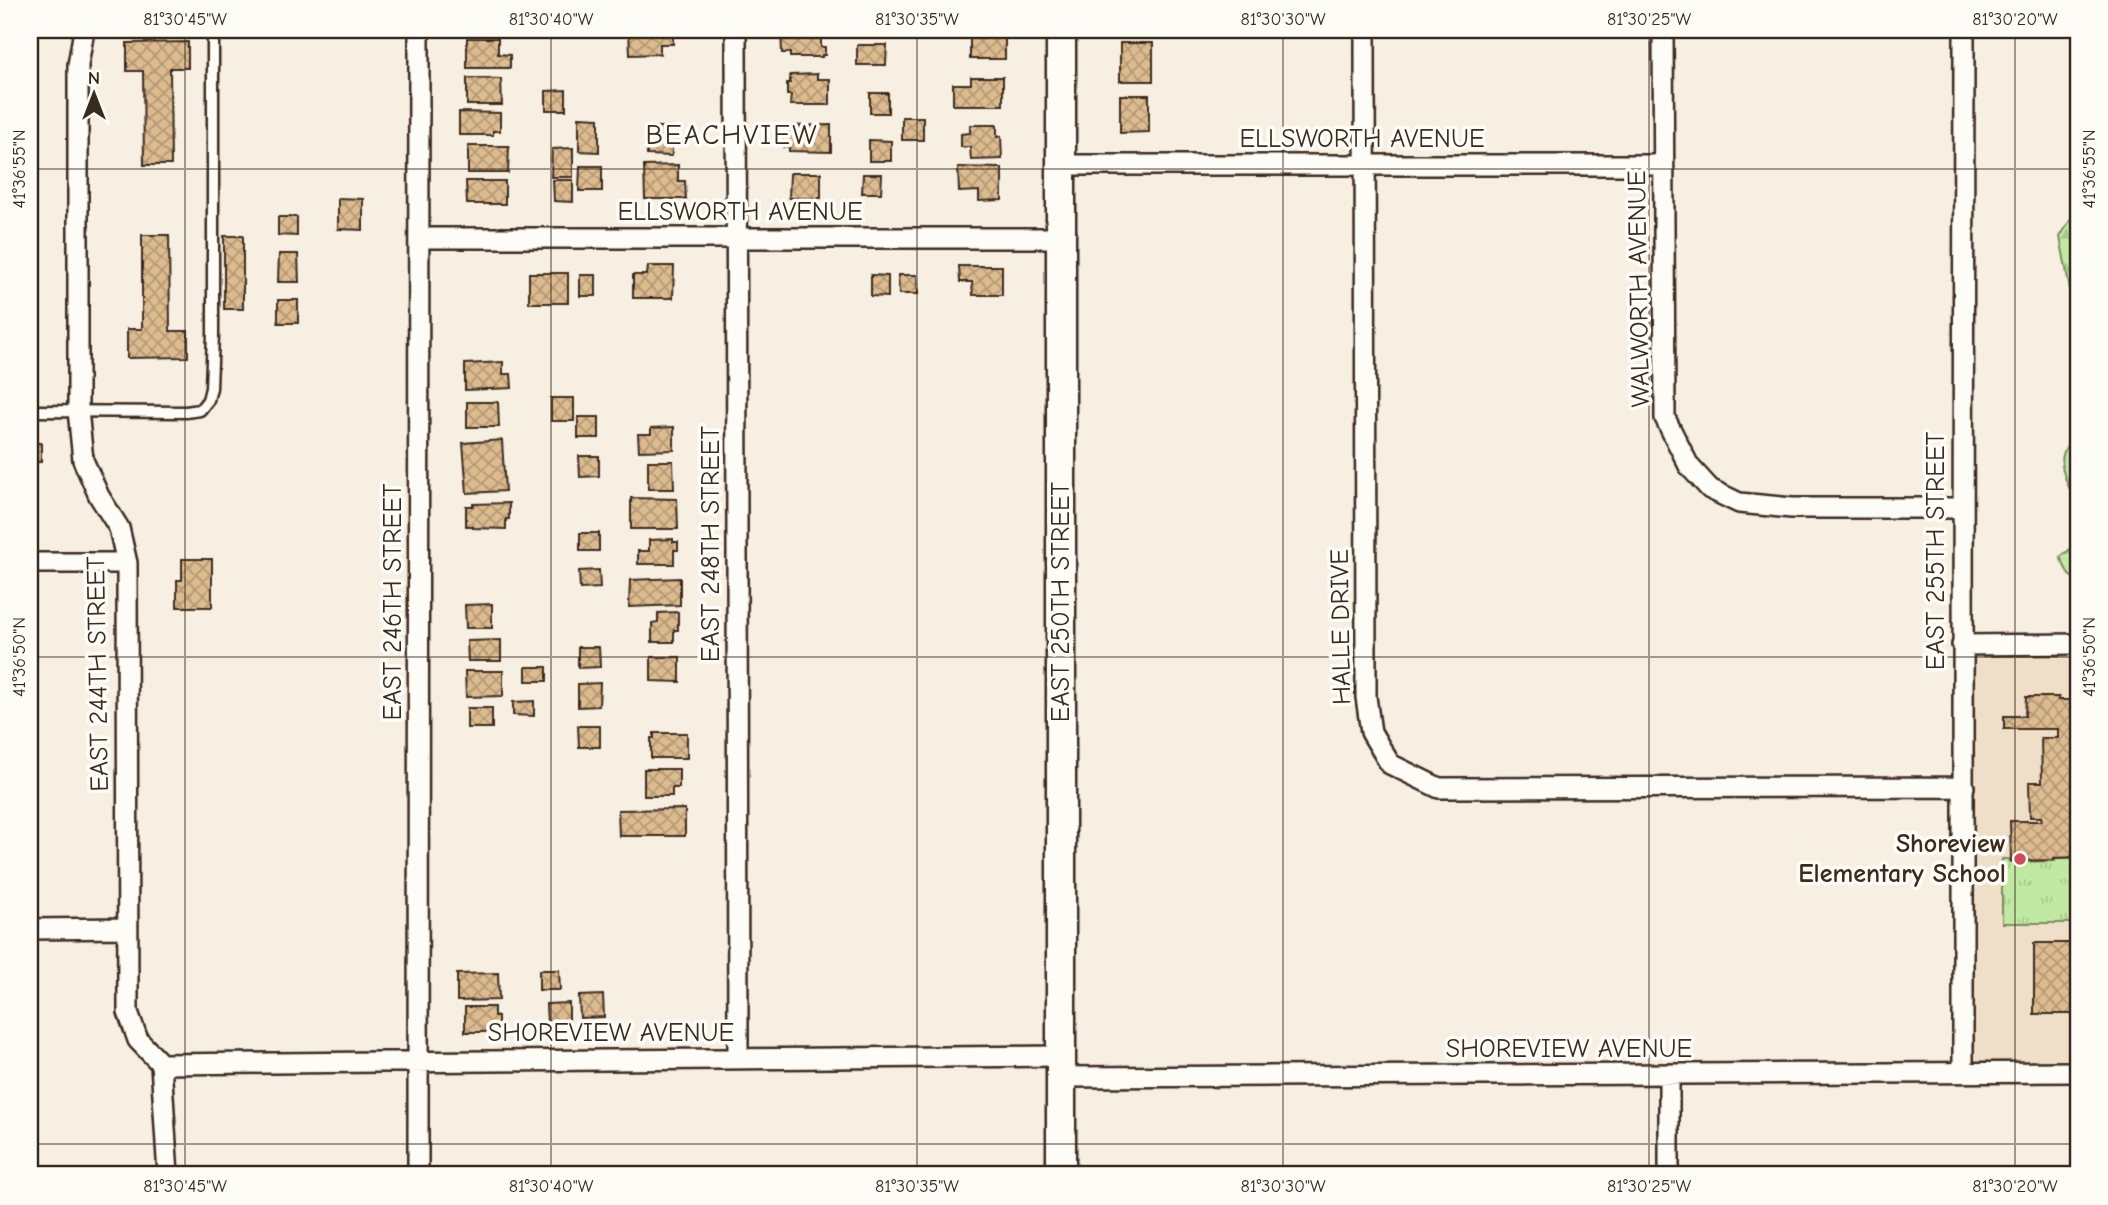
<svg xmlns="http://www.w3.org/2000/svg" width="2108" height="1205" viewBox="0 0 2108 1205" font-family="'Comic Neue',sans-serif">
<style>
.built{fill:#efdfc9}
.grass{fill:url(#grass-tufts);stroke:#7e8a61;stroke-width:2}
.forest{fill:url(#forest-firs);stroke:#7e8a61;stroke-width:2}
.building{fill:url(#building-cross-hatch);stroke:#3b2a1e;stroke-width:2}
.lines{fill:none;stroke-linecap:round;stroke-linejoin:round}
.lane-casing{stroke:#3b2a1e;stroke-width:15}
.street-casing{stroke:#3b2a1e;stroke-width:24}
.secondary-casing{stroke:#3b2a1e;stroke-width:33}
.lane{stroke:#fdfcf7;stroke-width:10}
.street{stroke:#fdfcf7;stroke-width:19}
.secondary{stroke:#fdfcf7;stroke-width:28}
.ticks{fill:none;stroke:#3b2a1e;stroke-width:2;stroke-opacity:0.45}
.poi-dot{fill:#d1495b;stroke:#fdfcf7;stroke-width:2.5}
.labels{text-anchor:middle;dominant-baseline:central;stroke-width:7;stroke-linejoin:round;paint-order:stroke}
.street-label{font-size:26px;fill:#3b2a1e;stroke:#fdfcf7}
.poi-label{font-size:26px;font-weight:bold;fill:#3b2a1e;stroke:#fdfcf7;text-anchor:end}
.neighbourhood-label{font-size:28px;letter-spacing:2px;fill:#3b2a1e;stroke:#fdfcf7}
.neatline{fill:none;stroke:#3b2a1e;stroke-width:2.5}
.ticks-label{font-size:18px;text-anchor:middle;fill:#3b2a1e}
</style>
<defs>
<pattern id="grass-tufts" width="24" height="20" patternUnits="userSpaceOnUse" patternTransform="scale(1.75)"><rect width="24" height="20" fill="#c1e9a4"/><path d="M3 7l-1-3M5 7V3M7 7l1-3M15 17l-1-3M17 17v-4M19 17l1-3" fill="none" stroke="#a7c88d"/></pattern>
<pattern id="forest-firs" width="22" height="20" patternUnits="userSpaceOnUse" patternTransform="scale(1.75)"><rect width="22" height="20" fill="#c1e9a4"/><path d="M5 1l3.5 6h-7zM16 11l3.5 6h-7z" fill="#a7c88d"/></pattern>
<pattern id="building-cross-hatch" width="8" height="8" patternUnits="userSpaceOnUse" patternTransform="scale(1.75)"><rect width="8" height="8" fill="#ddbb8f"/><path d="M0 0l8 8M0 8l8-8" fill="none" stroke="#b49874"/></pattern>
</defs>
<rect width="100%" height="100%" fill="#f7efe2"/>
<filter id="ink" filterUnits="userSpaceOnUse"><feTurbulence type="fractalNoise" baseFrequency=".0143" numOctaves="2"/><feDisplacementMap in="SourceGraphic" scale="14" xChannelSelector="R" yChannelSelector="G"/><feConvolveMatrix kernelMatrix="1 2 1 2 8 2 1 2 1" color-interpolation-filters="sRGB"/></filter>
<g filter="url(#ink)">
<path class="built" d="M 2078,644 L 2078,1072 L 1963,1072 L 1962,645 Z"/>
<path class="grass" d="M 2055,858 L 2078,858 L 2078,923 L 2002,923 L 2002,859 L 2009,859 L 2010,862 L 2055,861 Z"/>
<path class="forest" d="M 2078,207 L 2078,296 L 2070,290 L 2060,237 Z
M 2078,432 L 2078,511 C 2069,479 2047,462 2078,432 Z
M 2078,543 L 2078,581 L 2069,575 L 2060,557 Z"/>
<path class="building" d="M 540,30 L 562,30 L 562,35 L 540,35 Z
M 629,30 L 673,30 L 673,44 L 660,44 L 660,54 L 630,55 Z
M 781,30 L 821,30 L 821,47 L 825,47 L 825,55 L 822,55 L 822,57 L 790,57 L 790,53 L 782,53 Z
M 970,30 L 1001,30 L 1001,37 L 1005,37 L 1005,59 L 970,59 Z
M 467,38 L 498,38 L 498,54 L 510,55 L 510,68 L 467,68 Z
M 188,42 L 188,68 L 170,68 L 171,165 L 144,165 L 143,71 L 127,71 L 127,43 Z
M 1120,43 L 1153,43 L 1153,81 L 1120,81 Z
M 857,45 L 887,45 L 886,65 L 857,65 Z
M 817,74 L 817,79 L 830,79 L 830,105 L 790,105 L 791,95 L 787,95 L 787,83 L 790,83 L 790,75 Z
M 971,77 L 1003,77 L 1003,105 L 953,105 L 953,84 L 971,84 Z
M 467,78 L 501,79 L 502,105 L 467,105 Z
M 566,90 L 566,110 L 546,110 L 546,91 Z
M 870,93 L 888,93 L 888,113 L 870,113 Z
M 1120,95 L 1149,95 L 1149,132 L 1120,133 Z
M 459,112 L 500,113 L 500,131 L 493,131 L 493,135 L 459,135 Z
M 579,117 L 599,118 L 599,152 L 579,151 Z
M 902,117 L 923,117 L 923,140 L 902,140 Z
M 831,125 L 831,152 L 789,151 L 789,147 L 783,147 L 783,130 L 788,129 L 788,126 Z
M 970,125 L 997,125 L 997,137 L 1001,136 L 1002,159 L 971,160 L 970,147 L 961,147 L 961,134 L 970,133 Z
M 646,127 L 673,127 L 673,134 L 677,135 L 677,144 L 672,144 L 672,156 L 647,155 Z
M 869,140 L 891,141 L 891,161 L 869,161 Z
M 468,146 L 509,146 L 508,173 L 468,173 Z
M 573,148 L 573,177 L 551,177 L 552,149 Z
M 678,165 L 678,181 L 685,181 L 686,199 L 645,199 L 644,166 Z
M 580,166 L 602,166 L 602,191 L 579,191 Z
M 958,167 L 1002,168 L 1002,200 L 979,201 L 979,191 L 959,192 Z
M 790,173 L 821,173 L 821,198 L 789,198 Z
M 863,174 L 882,174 L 881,193 L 862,193 Z
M 553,180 L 573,180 L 573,202 L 554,201 Z
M 466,181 L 505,181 L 505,204 L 467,204 Z
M 338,198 L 363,199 L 363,230 L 338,229 Z
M 278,217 L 297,217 L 297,236 L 278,235 Z
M 142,235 L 169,235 L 170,331 L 188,331 L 188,357 L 127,358 L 127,329 L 142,329 Z
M 224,236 L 243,236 L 243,309 L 224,309 Z
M 279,254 L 298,254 L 299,282 L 278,282 Z
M 648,266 L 674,266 L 673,298 L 633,298 L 633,275 L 647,275 Z
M 959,266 L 1002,266 L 1002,295 L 973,295 L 972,282 L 960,282 Z
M 529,273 L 568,273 L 568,303 L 529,303 Z
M 580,275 L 596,275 L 596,296 L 580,296 Z
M 871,275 L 888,276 L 888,297 L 871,296 Z
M 898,275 L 917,275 L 918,294 L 899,294 Z
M 278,300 L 298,300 L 298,323 L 278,323 Z
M 503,362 L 503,374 L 511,374 L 512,388 L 465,390 L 465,364 Z
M 551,398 L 574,398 L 574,421 L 551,421 Z
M 467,402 L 498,402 L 499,427 L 467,427 Z
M 578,417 L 599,417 L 599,438 L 578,438 Z
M 674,427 L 674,450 L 639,451 L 638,434 L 651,434 L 651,428 Z
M 502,440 L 505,491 L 467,493 L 463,443 Z
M 30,443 L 41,443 L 41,462 L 30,462 Z
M 579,456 L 599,456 L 599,476 L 580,477 Z
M 648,461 L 673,461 L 674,489 L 648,489 Z
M 631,498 L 677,499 L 678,529 L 631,529 Z
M 509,503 L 509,519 L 506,519 L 506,529 L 473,528 L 473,526 L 466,526 L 466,506 L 473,506 L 473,504 Z
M 580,533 L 599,533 L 599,551 L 580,551 Z
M 673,539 L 673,542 L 678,542 L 678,550 L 674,550 L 674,564 L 638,564 L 638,551 L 649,551 L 649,540 Z
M 182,559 L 212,559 L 212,607 L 177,607 L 177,580 L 182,580 Z
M 599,570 L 600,588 L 580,589 L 579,571 Z
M 680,578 L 680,605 L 629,607 L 630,580 Z
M 492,604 L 492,628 L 466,628 L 465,605 Z
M 678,612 L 678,630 L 674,630 L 674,642 L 652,642 L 652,623 L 658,622 L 658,613 Z
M 501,640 L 501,661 L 468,661 L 467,641 Z
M 578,647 L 599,647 L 600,667 L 578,668 Z
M 651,657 L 680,657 L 680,682 L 651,681 Z
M 526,667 L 547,667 L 547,681 L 526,681 Z
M 465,671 L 503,671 L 503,696 L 466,697 Z
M 600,683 L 599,706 L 578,707 L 578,684 Z
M 2026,697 L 2059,697 L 2058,700 L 2078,700 L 2078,857 L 2054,858 L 2054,860 L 2011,861 L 2010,821 L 2042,821 L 2041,817 L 2030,817 L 2029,782 L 2042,782 L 2041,738 L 2058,738 L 2058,729 L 2004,729 L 2004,716 L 2025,716 Z
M 534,701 L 534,716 L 513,715 L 513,702 Z
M 467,708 L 492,708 L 492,728 L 467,728 Z
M 578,726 L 600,726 L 600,747 L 579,747 Z
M 654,733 L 687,733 L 687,758 L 651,758 L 651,738 L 654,738 Z
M 644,769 L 679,769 L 679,788 L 672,788 L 672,796 L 644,796 Z
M 685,809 L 685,836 L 619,836 L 618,810 Z
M 2034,943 L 2078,943 L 2078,1014 L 2034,1014 Z
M 539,970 L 559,970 L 560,990 L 539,990 Z
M 498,973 L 499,1000 L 457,1001 L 457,974 Z
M 603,995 L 604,1017 L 580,1018 L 579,996 Z
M 569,1003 L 569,1024 L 547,1024 L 546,1004 Z
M 465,1007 L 494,1007 L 494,1016 L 498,1016 L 498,1032 L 465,1032 Z"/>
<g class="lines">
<g class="lane-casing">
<path id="lane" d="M 30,411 L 186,412 L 200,410 L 208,400 L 211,388 L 213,334 L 213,30"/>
</g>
<g class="street-casing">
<path id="street" d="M 84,30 L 78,65 L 78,410 L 83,460 L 99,496 L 119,528 L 127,563 L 128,1012 L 138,1040 L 161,1064
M 736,30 L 738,1058
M 1365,30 L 1366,697 L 1371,732 L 1390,764 L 1439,788 L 1964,787
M 1663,30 L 1665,418 L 1689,466 L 1710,489 L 1739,503 L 1792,508 L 1963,508
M 1061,165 L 1663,165
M 420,238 L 1061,238
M 30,563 L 127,563
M 1962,645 L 2078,644
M 30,929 L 127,928
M 161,1064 L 1061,1056
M 161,1064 L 168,1175
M 1963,1072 C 1963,725 1963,377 1964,30
M 1669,1075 L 1669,1175
M 1061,1077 L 2078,1072
M 418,1175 L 419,30"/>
</g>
<g class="secondary-casing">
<path id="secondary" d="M 1061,1175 L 1061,30"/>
</g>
<use href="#lane" class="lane"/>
<use href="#street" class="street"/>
<use href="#secondary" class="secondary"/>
</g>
</g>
<path class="ticks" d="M 185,30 L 185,1175M 551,30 L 551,1175M 917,30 L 917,1175M 1283,30 L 1283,1175M 1649,30 L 1649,1175M 2015,30 L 2015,1175M 30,169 L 2078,169M 30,657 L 2078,657M 30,1144 L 2078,1144"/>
<circle class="poi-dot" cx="2020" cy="859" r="7"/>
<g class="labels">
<g class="street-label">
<text x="1362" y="139">ELLSWORTH AVENUE</text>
<text x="740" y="212">ELLSWORTH AVENUE</text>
<text transform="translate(1639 289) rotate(-91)">WALWORTH AVENUE</text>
<text transform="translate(711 544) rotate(-90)">EAST 248TH STREET</text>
<text transform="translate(1936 551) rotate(-90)">EAST 255TH STREET</text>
<text transform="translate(393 602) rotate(-90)">EAST 246TH STREET</text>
<text transform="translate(1061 602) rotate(-90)">EAST 250TH STREET</text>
<text transform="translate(1341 627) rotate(-91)">HALLE DRIVE</text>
<text transform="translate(98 674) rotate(-91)">EAST 244TH STREET</text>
<text x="611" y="1033">SHOREVIEW AVENUE</text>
<text x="1569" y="1049">SHOREVIEW AVENUE</text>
</g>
<g class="poi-label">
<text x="2006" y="844">Shoreview<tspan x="2006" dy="30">Elementary School</tspan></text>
</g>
<g class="neighbourhood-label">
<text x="732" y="135">BEACHVIEW</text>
</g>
</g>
<rect width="2108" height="1205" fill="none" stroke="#fdfcf7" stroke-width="77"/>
<g transform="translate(94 94)" stroke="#fdfcf7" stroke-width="5" paint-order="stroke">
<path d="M0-5L12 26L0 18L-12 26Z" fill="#3b2a1e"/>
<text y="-10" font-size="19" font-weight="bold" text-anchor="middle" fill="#3b2a1e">N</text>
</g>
<rect x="38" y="38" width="2032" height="1128" class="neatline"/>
<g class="ticks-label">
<text x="185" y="25">81°30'45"W</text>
<text x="551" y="25">81°30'40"W</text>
<text x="917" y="25">81°30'35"W</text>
<text x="1283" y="25">81°30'30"W</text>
<text x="1649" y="25">81°30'25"W</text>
<text x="2015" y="25">81°30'20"W</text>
<text transform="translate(19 169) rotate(-90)" y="6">41°36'55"N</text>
<text transform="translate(2089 169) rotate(-90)" y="6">41°36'55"N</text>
<text transform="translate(19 657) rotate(-90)" y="6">41°36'50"N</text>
<text transform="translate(2089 657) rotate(-90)" y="6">41°36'50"N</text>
<text x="185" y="1192">81°30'45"W</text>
<text x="551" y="1192">81°30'40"W</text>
<text x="917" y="1192">81°30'35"W</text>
<text x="1283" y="1192">81°30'30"W</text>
<text x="1649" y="1192">81°30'25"W</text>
<text x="2015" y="1192">81°30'20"W</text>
</g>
</svg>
